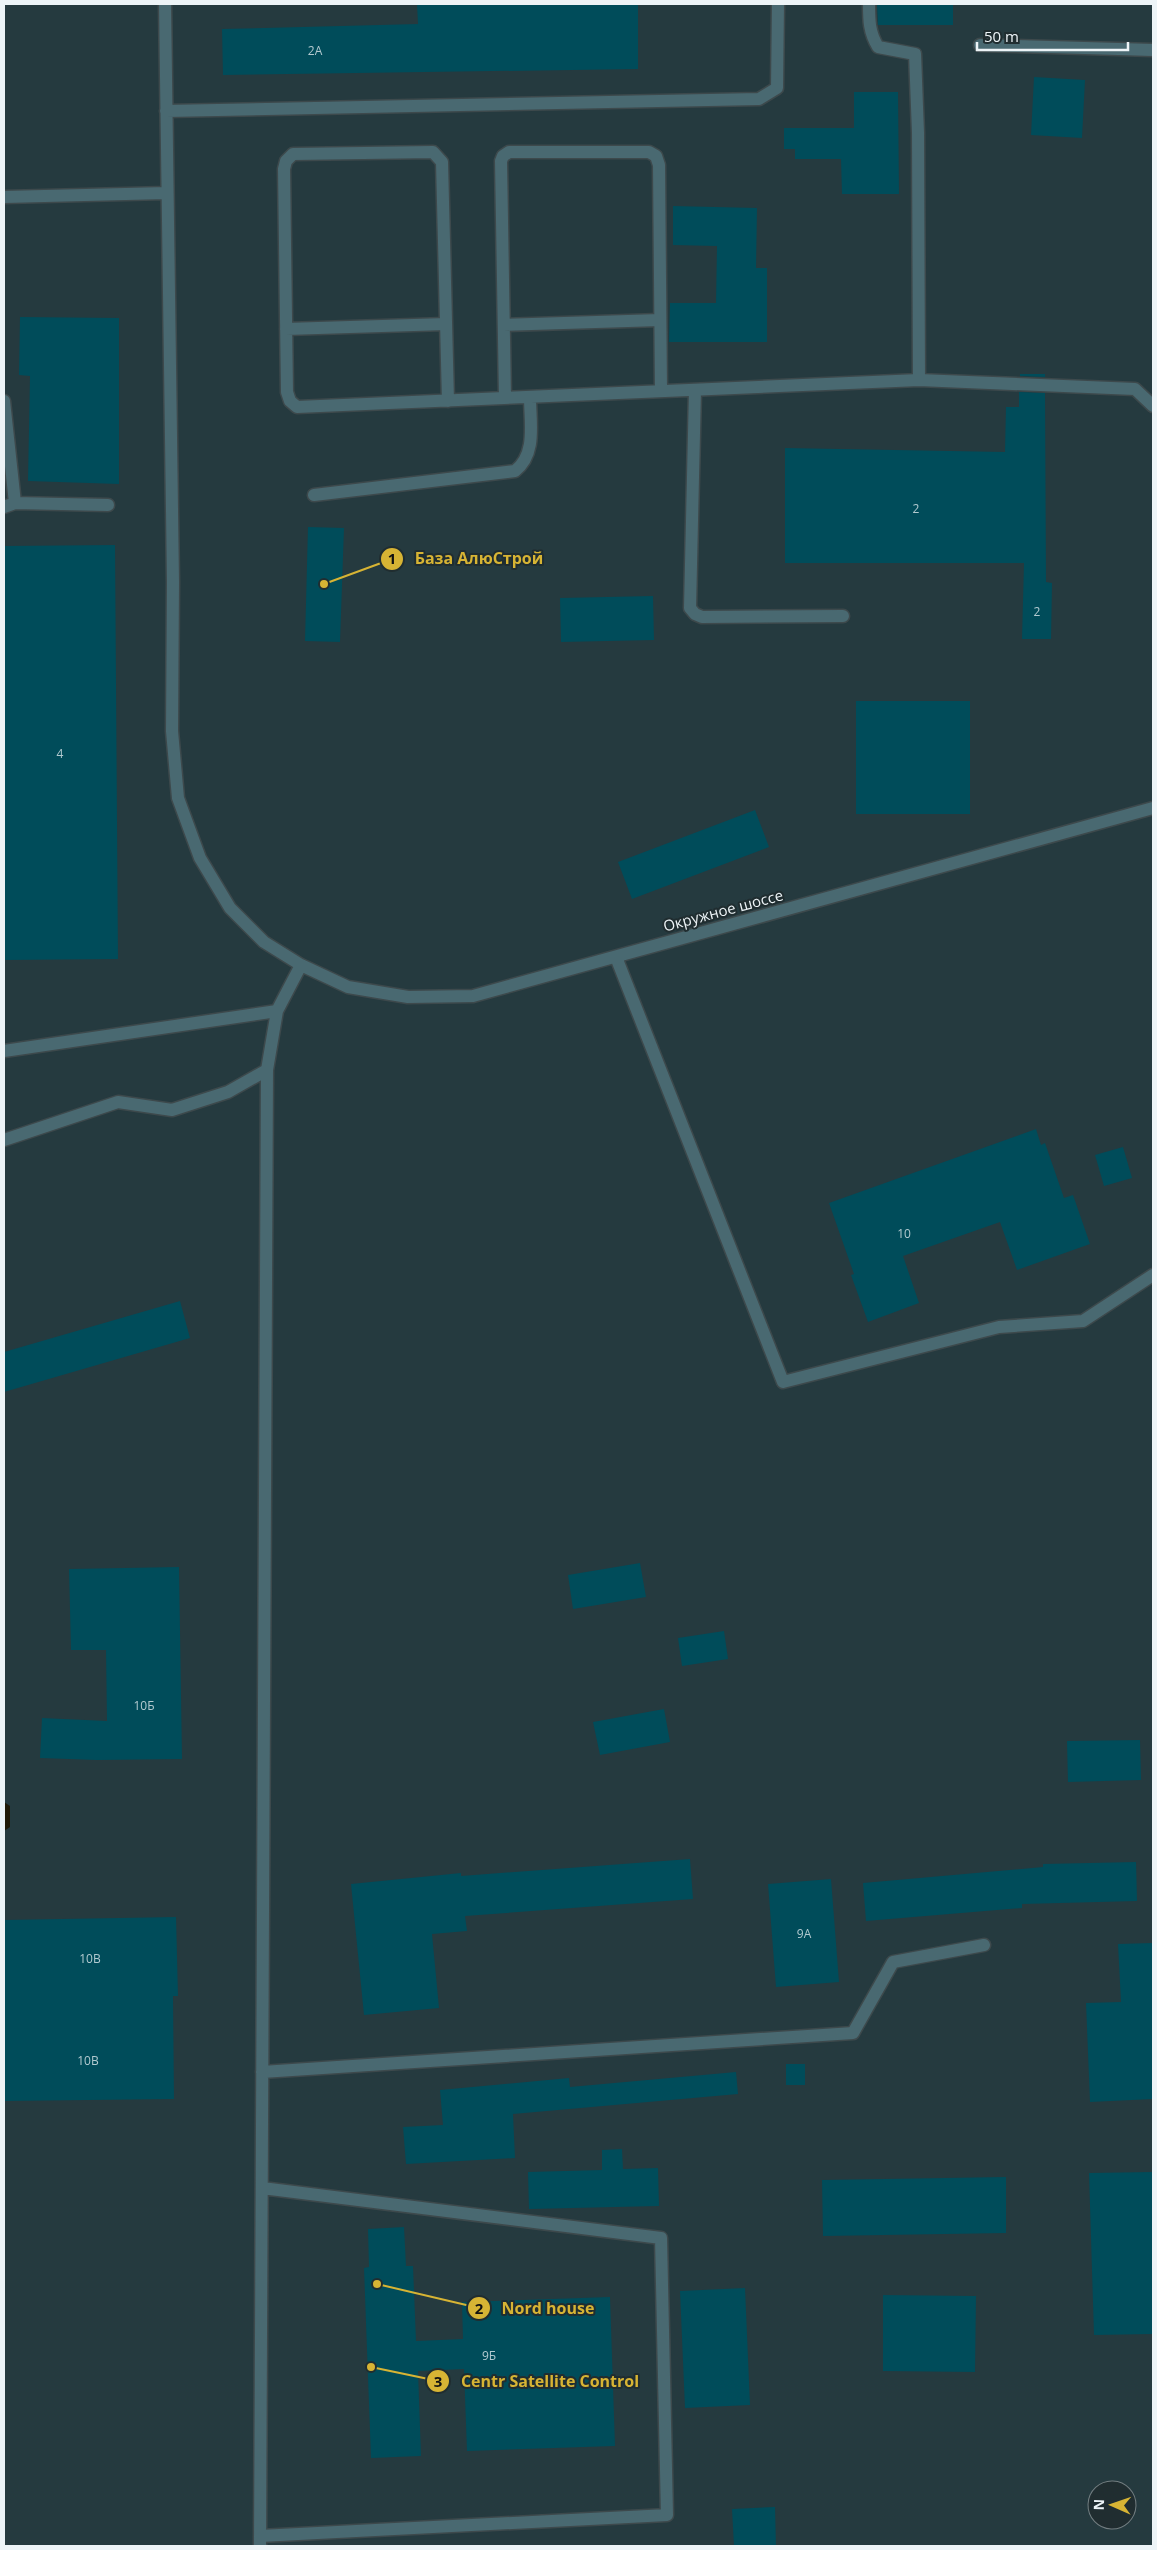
<svg xmlns="http://www.w3.org/2000/svg" width="1157" height="2550" viewBox="0 0 1157 2550" font-family="'Open Sans',sans-serif">
<style>
.built{fill:#253a3f;fill-rule:evenodd}
.water{fill:#1f1906}
.building{fill:#004c5a}
.lines{fill:none;stroke-linecap:round;stroke-linejoin:round}
.minor-casing{stroke:#3d494c;stroke-width:15}
.minor{stroke:#496971;stroke-width:12}
.labels{text-anchor:middle;dominant-baseline:central;stroke-width:4;stroke-linejoin:round;paint-order:stroke}
.number-label{font-size:12px;fill:#b2cad0}
.street-label{font-size:15px;fill:#edf4f7;stroke:#202d30}
.leader{fill:none;stroke:#d7b434;stroke-width:2}
.callout-dot{fill:#d7b434;stroke:#202d30;stroke-width:2}
.mark-label{font-size:15px;text-anchor:middle;font-weight:bold;fill:#111}
.callout-label{font-size:16px;text-anchor:middle;font-weight:bold;fill:#d7b434;stroke:#202d30;stroke-width:4;stroke-linejoin:round;paint-order:stroke}
</style>
<rect width="100%" height="100%" fill="#202d30"/>
<path class="built" d="M 4,4 L 1153,4 L 1153,2546 L 4,2546 ZM 1097,2490 L 1127,2490 L 1127,2520 L 1097,2520 Z"/>
<path class="water" d="M 4,1802 L 10,1806 L 10,1827 L 4,1831 Z"/>
<path class="building" d="M 417,4 L 638,4 L 638,69 L 223,75 L 222,29 L 418,24 Z
M 877,4 L 953,4 L 953,25 L 878,25 Z
M 1034,77 L 1085,80 L 1082,138 L 1031,135 Z
M 854,92 L 898,92 L 899,194 L 842,194 L 841,159 L 795,159 L 795,149 L 784,149 L 784,128 L 854,128 Z
M 673,206 L 757,208 L 756,268 L 767,268 L 767,342 L 669,342 L 670,303 L 716,303 L 717,246 L 673,245 Z
M 20,317 L 119,318 L 119,484 L 28,481 L 30,376 L 19,375 Z
M 1020,374 L 1045,374 L 1045,377 L 1020,376 Z
M 1019,392 L 1045,393 L 1046,582 L 1052,583 L 1051,639 L 1022,639 L 1024,563 L 785,563 L 785,448 L 1005,452 L 1006,407 L 1019,407 Z
M 308,527 L 344,528 L 340,642 L 305,641 Z
M 115,545 L 118,959 L 4,960 L 4,546 Z
M 653,596 L 654,640 L 561,642 L 560,598 Z
M 856,701 L 970,701 L 970,814 L 856,814 Z
M 755,810 L 769,847 L 632,899 L 618,862 Z
M 1036,1129 L 1041,1145 L 1045,1143 L 1064,1198 L 1073,1195 L 1090,1244 L 1017,1270 L 1000,1222 L 903,1256 L 919,1303 L 868,1322 L 851,1275 L 854,1274 L 829,1203 Z
M 1123,1147 L 1132,1178 L 1104,1186 L 1095,1155 Z
M 180,1301 L 190,1338 L 4,1392 L 4,1352 Z
M 640,1563 L 646,1597 L 573,1609 L 568,1575 Z
M 179,1567 L 182,1759 L 97,1760 L 40,1758 L 42,1718 L 107,1721 L 106,1650 L 71,1650 L 69,1569 Z
M 724,1631 L 728,1659 L 682,1666 L 678,1638 Z
M 664,1709 L 670,1742 L 600,1755 L 593,1722 Z
M 1140,1740 L 1141,1780 L 1068,1782 L 1067,1741 Z
M 690,1859 L 693,1899 L 465,1916 L 467,1931 L 432,1934 L 439,2008 L 364,2015 L 351,1884 L 461,1873 L 461,1876 Z
M 1136,1862 L 1137,1901 L 1022,1904 L 1022,1908 L 866,1921 L 863,1883 L 1043,1867 L 1043,1864 Z
M 831,1879 L 839,1982 L 776,1987 L 768,1884 Z
M 176,1917 L 178,1996 L 173,1996 L 174,2099 L 4,2101 L 4,1920 Z
M 1153,1943 L 1153,2099 L 1090,2102 L 1086,2003 L 1121,2002 L 1118,1944 Z
M 786,2064 L 805,2064 L 805,2085 L 786,2085 Z
M 736,2072 L 738,2094 L 513,2114 L 515,2158 L 406,2164 L 403,2127 L 443,2125 L 440,2090 L 569,2078 L 570,2087 Z
M 622,2149 L 623,2169 L 658,2168 L 659,2206 L 529,2209 L 528,2172 L 602,2170 L 602,2150 Z
M 1153,2172 L 1153,2334 L 1094,2335 L 1089,2173 Z
M 1006,2177 L 1006,2233 L 823,2236 L 822,2180 Z
M 404,2227 L 406,2266 L 413,2266 L 416,2341 L 463,2339 L 462,2302 L 610,2297 L 615,2446 L 467,2451 L 464,2369 L 418,2371 L 421,2456 L 371,2458 L 364,2268 L 369,2267 L 368,2229 Z
M 745,2288 L 750,2405 L 685,2408 L 680,2291 Z
M 883,2295 L 976,2296 L 975,2372 L 883,2371 Z
M 775,2507 L 776,2546 L 734,2546 L 732,2509 Z"/>
<g class="lines">
<g class="minor-casing">
<path id="minor" d="M 165,4 L 173,582 L 172,731 L 178,798 L 200,858 L 230,908 L 264,942 L 301,965 L 348,987 L 408,997 L 473,996 L 1153,808
M 980,45 L 1153,50
M 166,111 L 759,99 L 777,88 L 778,4
M 4,197 L 166,193
M 504,325 L 660,320
M 286,329 L 446,324
M 919,380 L 1135,389 L 1153,406
M 695,390 L 690,608 L 695,614 L 702,617 L 843,616
M 505,398 L 501,161 L 503,156 L 509,152 L 649,152 L 656,156 L 659,165 L 661,391
M 4,401 L 15,503 L 4,507
M 448,401 L 442,162 L 433,152 L 293,154 L 286,161 L 284,169 L 287,392 L 290,401 L 297,407 L 919,380 L 918,133 L 915,54 L 878,47 C 869,32 869,20 869,4
M 314,495 L 515,471 C 537,454 530,423 530,397
M 15,503 L 108,505
M 616,957 L 783,1382 L 999,1327 L 1083,1321 L 1153,1275
M 4,1051 L 277,1011
M 4,1140 L 118,1102 L 172,1110 L 228,1092 L 267,1070
M 262,2072 L 853,2033 L 893,1962 L 984,1945
M 260,2536 L 667,2515 L 661,2238 L 262,2188
M 260,2546 L 267,1070 L 277,1011 L 301,965"/>
</g>
<use href="#minor" class="minor"/>
</g>
<g class="labels">
<g class="number-label">
<text x="315" y="50">2А</text>
<text x="916" y="508">2</text>
<text x="1037" y="611">2</text>
<text x="60" y="753">4</text>
<text x="904" y="1233">10</text>
<text x="144" y="1705">10Б</text>
<text x="804" y="1933">9А</text>
<text x="90" y="1958">10В</text>
<text x="88" y="2060">10В</text>
<text x="489" y="2355">9Б</text>
</g>
<g class="street-label">
<text transform="translate(723 910) rotate(-15)">Окружное шоссе</text>
</g>
</g>
<path class="leader" d="M324 584L392 559M377 2284L479 2308M371 2367L438 2381"/>
<g class="callout-dot">
<circle cx="324" cy="584" r="5"/>
<circle cx="377" cy="2284" r="5"/>
<circle cx="371" cy="2367" r="5"/>
<circle cx="392" cy="559" r="12"/>
<circle cx="479" cy="2308" r="12"/>
<circle cx="438" cy="2381" r="12"/>
</g>
<g class="mark-label">
<text x="392" y="564">1</text>
<text x="479" y="2314">2</text>
<text x="438" y="2387">3</text>
</g>
<g class="callout-label">
<text x="479" y="564">База АлюСтрой</text>
<text x="548" y="2314">Nord house</text>
<text x="550" y="2387">Centr Satellite Control</text>
</g>
<rect width="1157" height="2550" fill="none" stroke="#edf4f7" stroke-width="10"/>
<g transform="translate(1112 2505) rotate(272)"><circle r="24" fill="#202d30" stroke="#727d80"/>
<path d="M0-4L9 19L0 12L-9 19Z" fill="#d7b434"/>
<text y="-8" font-size="14" font-weight="bold" text-anchor="middle" fill="#edf4f7">N</text>
</g>
<path d="M977 42v8h151v-8" fill="none" stroke="#edf4f7" stroke-width="2.5"/>
<text x="984" y="42" font-size="15" fill="#edf4f7" stroke="#202d30" stroke-width="4" paint-order="stroke">50 m</text>
</svg>
